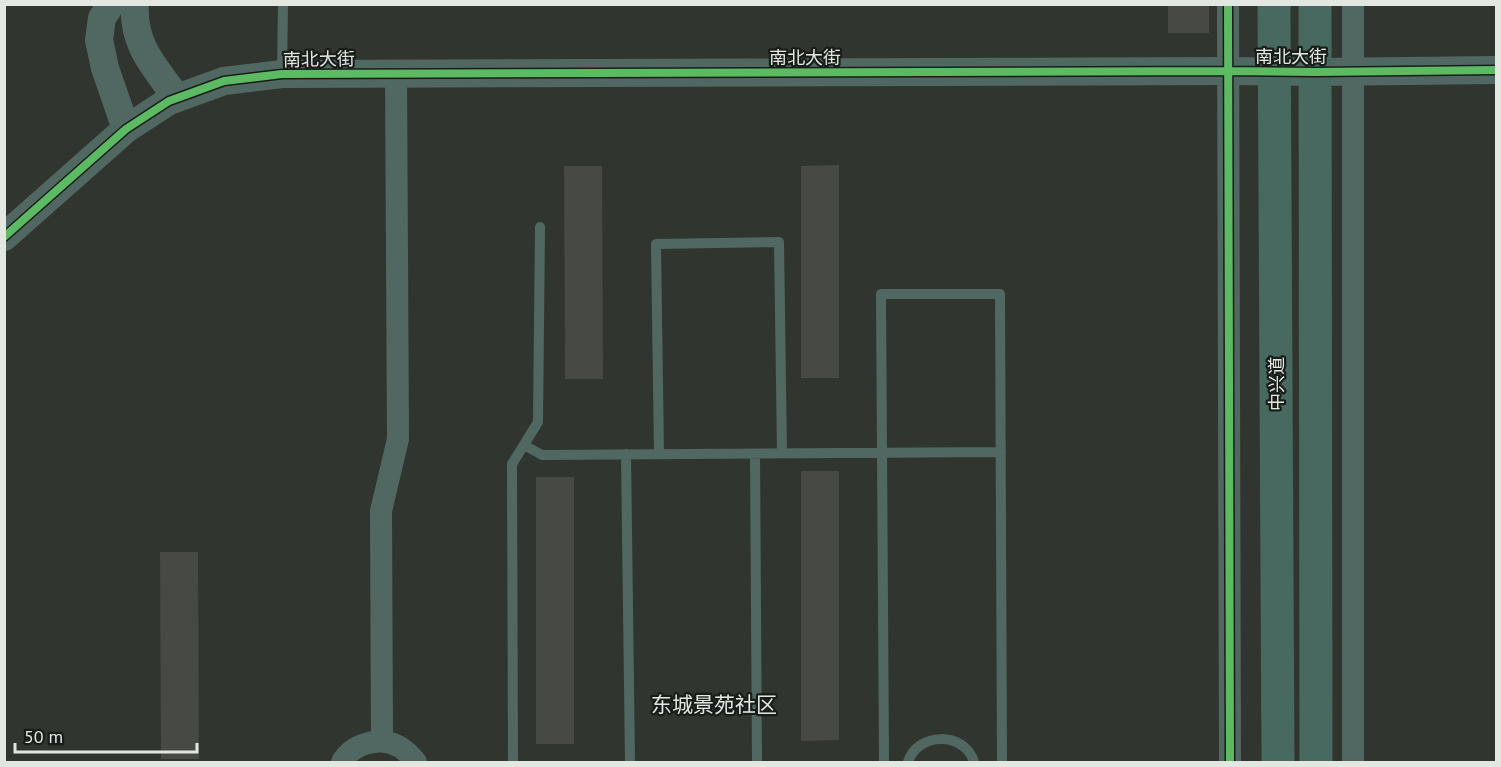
<svg xmlns="http://www.w3.org/2000/svg" width="1501" height="767" viewBox="0 0 1501 767" font-family="'PT Sans','Noto Sans SC',sans-serif">
<style>
.building{fill:#474944}
.lines{fill:none;stroke-linecap:round;stroke-linejoin:round}
.service{stroke:#516862;stroke-width:10}
.minor{stroke:#516862;stroke-width:22}
.tertiary{stroke:#516862;stroke-width:28}
.primary{stroke:#476960;stroke-width:33}
.cycleway-casing{stroke:#191d19;stroke-width:11}
.cycleway{stroke:#5cba63;stroke-width:8}
.labels{text-anchor:middle;dominant-baseline:central;stroke-width:4.5;stroke-linejoin:round;paint-order:stroke}
.street-label{font-size:18px;fill:#e2e8e1;stroke:#191d19}
.quarter-label{font-size:21px;fill:#e2e8e1;stroke:#191d19}
</style>
<rect width="100%" height="100%" fill="#30352f"/>
<path class="building" d="M 1168,5 L 1209,5 L 1209,33 L 1168,33 Z
M 839,165 L 839,378 L 801,378 L 801,166 Z
M 564,166 L 602,166 L 603,379 L 565,379 Z
M 801,471 L 839,471 L 839,740 L 801,741 Z
M 536,477 L 574,477 L 574,744 L 536,744 Z
M 160,552 L 198,552 L 199,759 L 161,759 Z"/>
<g class="lines">
<path class="service" d="M 282,73 L 283,4
M 524,445 L 542,455 L 1001,452
M 626,454 L 630,762
M 659,454 L 656,244 L 779,242 L 782,453
M 755,454 L 757,762
M 513,762 L 512,464 L 538,422 L 540,227
M 884,762 L 881,294 L 1000,294 L 1002,762
M 908,762 C 917,732 965,731 974,762"/>
<path class="minor" d="M 1228,4 L 1230,762
M 382,741 L 381,511 L 398,439 L 396,73
M 342,762 C 352,744 379,736 398,746 C 406,750 411,756 416,762
M 1353,762 L 1353,4"/>
<path class="tertiary" d="M 111,4 L 102,18 L 99,40 L 105,68 L 126,129
M 135,4 C 132,45 155,67 177,98
M 4,237 L 126,129 L 169,101 L 224,81 L 282,74 L 1228,71 L 1315,72 L 1496,70"/>
<path class="primary" d="M 1274,4 L 1278,762
M 1315,4 L 1316,762"/>
<g class="cycleway-casing">
<path id="cycleway" d="M 1228,4 L 1230,762
M 4,237 L 126,129 L 169,101 L 224,81 L 282,74 L 1228,71 L 1315,72 L 1496,70"/>
</g>
<use href="#cycleway" class="cycleway"/>
</g>
<g class="labels">
<g class="street-label">
<text x="1291" y="56">南北大街</text>
<text x="805" y="57">南北大街</text>
<text transform="translate(319 59) rotate(-1)">南北大街</text>
<text transform="translate(1276 384) rotate(-90)">中兴道</text>
</g>
<g class="quarter-label">
<text x="714" y="704">东城景苑社区</text>
</g>
</g>
<rect width="1501" height="767" fill="none" stroke="#e2e8e1" stroke-width="12"/>
<path d="M15 743v9h182v-9" fill="none" stroke="#e2e8e1" stroke-width="3"/>
<text x="24" y="743" font-size="18" fill="#e2e8e1" stroke="#191d19" stroke-width="4.5" paint-order="stroke">50 m</text>
</svg>
